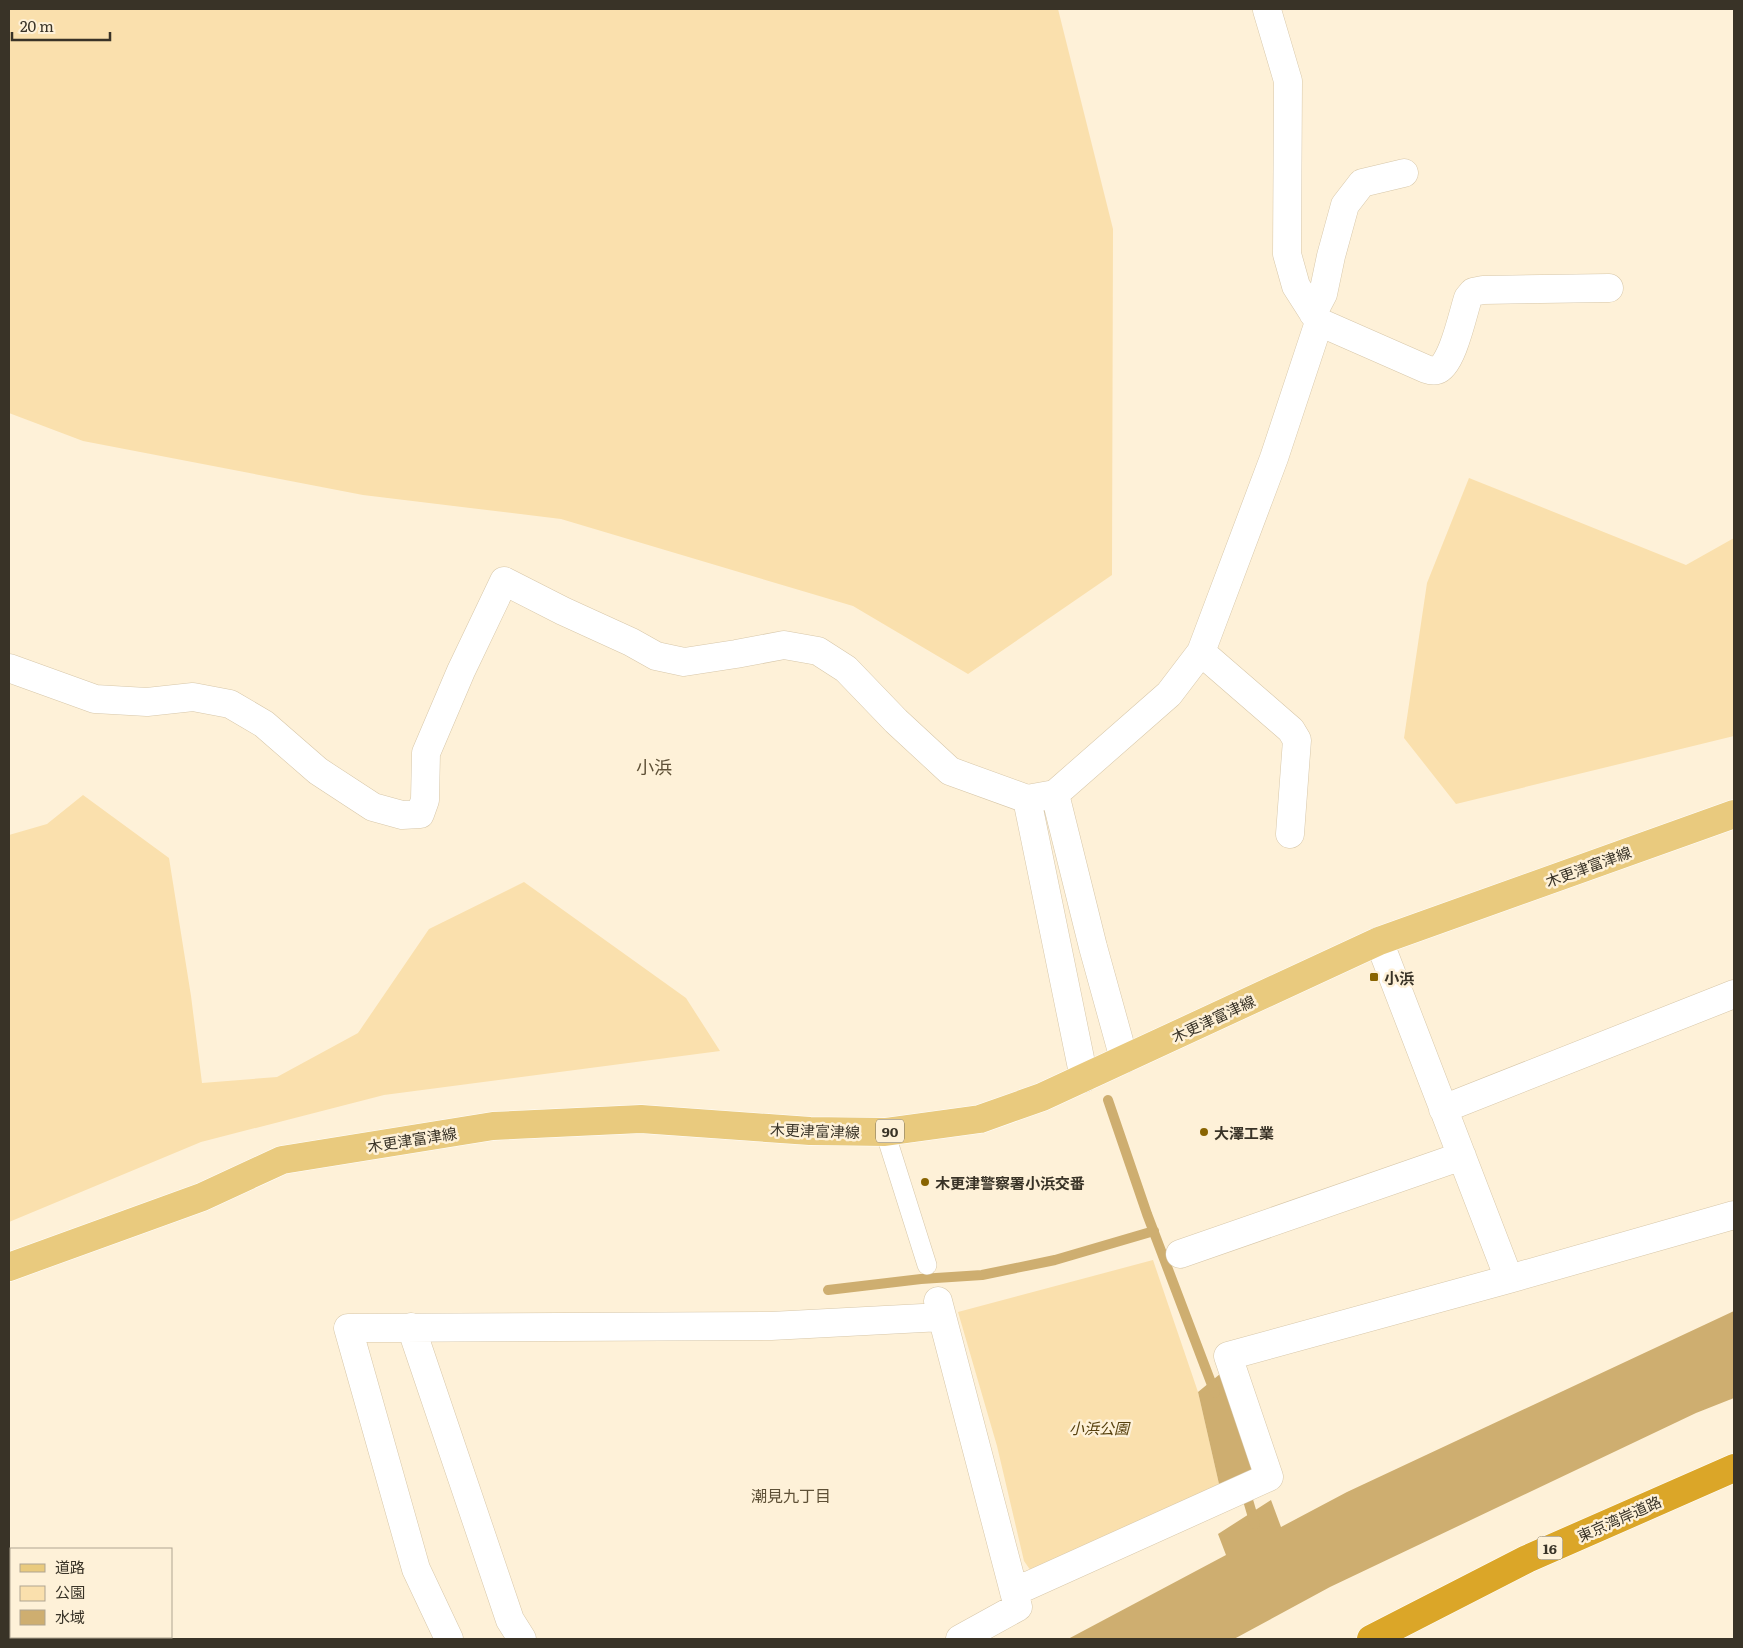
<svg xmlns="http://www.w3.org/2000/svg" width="1743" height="1648" viewBox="0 0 1743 1648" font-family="Literata,'Noto Sans JP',serif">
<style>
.green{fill:#fae0ad}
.water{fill:#ceae70}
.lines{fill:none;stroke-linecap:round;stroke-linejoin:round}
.stream{stroke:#ceae70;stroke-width:10}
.lane-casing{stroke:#d7c7a9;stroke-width:20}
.street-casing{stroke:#d7c7a9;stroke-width:29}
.primary-casing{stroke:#fff;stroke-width:29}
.highway-casing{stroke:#fff;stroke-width:29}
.lane{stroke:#fff;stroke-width:19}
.street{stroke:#fff;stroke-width:28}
.primary{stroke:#e9ca7e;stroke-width:28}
.highway{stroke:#dba628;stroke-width:28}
.poi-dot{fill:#896401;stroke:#fef1d8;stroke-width:2}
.labels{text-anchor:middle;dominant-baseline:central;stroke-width:5;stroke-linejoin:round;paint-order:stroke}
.shield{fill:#fef1d8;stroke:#746c5c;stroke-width:1}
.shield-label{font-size:14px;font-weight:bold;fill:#393327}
.street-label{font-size:15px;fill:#393327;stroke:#fef1d8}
.poi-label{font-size:15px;font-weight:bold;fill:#393327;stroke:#fef1d8;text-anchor:start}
.park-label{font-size:15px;font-style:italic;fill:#56400d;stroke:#fef1d8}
.neighbourhood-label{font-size:16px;fill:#5e5036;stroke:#fef1d8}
.quarter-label{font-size:18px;fill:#5e5036;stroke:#fef1d8}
</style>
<rect width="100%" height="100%" fill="#fef1d8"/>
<path class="green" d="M 9,9 L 1058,9 L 1113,229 L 1112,575 L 968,674 L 853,606 L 561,519 L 363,495 L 83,441 L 9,413 Z
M 1469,478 L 1686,565 L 1734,538 L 1734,736 L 1456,804 L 1404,738 L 1427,583 Z
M 83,795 L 169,858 L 191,996 L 202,1083 L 277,1077 L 358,1033 L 429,929 L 524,882 L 686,998 L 720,1051 L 384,1095 L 201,1142 L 9,1222 L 9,835 L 47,824 Z
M 1153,1260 L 1198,1392 L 1219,1484 L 1042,1572 L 1031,1571 L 1024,1561 L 997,1446 L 958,1312 Z"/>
<path class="water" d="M 1734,1311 L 1734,1398 L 1696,1413 L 1330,1587 L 1234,1639 L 1068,1639 L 1226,1555 L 1218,1534 L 1271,1500 L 1281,1527 L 1347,1492 Z
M 1220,1374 L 1254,1471 L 1219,1484 L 1198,1392 Z"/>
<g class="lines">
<path class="stream" d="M 1108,1100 L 1147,1214 L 1215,1393
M 828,1290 L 921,1279 L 982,1275 L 1055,1260 L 1154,1231
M 1245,1490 L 1255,1524"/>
<g class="lane-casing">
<path id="lane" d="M 885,1132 L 927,1265"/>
</g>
<g class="street-casing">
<path id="street" d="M 1313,313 L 1323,294 L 1331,256 L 1345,205 L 1362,183 L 1404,173
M 1319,322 L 1426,369 C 1429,370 1434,371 1437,370 C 1452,366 1463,313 1468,298 L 1473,292 L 1483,290 L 1609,288
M 1201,652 L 1291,730 L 1297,740 L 1290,834
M 9,668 L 95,699 L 147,702 L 193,697 L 230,704 L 264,724 L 318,771 L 373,807 L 402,815 L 420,814 L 425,800 L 426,753 L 461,671 L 504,581 L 563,611 L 631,642 L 656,656 L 684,662 L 736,654 L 784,645 L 818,651 L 846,669 L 896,721 L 950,771 L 1027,799 L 1055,794 L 1169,694 L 1201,652 L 1274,458 L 1319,322 L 1296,286 L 1287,254 L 1288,81 L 1267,10
M 1055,794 L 1093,947 L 1124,1059
M 1027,799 L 1084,1078
M 1379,941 L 1509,1279
M 1443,1109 L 1734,994
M 1180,1254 L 1462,1156
M 938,1301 L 1018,1607 L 960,1639
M 411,1327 L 510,1620 L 522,1639
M 1014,1592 L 1269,1477 L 1228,1356 L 1509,1279 L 1734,1215
M 449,1639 L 416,1569 L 348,1328 L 771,1326 L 942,1317"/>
</g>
<g class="primary-casing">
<path id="primary" d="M 9,1267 L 202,1197 L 282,1160 L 493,1126 L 641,1119 L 810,1131 L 885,1132 L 980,1119 L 1042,1097 L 1379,941 L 1734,814"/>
</g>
<g class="highway-casing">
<path id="highway" d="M 1371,1639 L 1527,1559 L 1734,1468"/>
</g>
<use href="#lane" class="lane"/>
<use href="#street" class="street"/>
<use href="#primary" class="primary"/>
<use href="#highway" class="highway"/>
</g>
<g class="poi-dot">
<rect x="1369" y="972" width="10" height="10" rx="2.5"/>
<circle cx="1204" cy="1132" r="5"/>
<circle cx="925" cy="1182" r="5"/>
</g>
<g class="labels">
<g class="shield">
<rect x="876" y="1119.5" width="28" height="23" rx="4"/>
<rect x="1537.5" y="1536.5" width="25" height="23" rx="4"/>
</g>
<g class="shield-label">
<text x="890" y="1131">90</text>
<text x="1550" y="1548">16</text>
</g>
<g class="street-label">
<text transform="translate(1588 866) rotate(-20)">木更津富津線</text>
<text transform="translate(1213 1018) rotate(-25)">木更津富津線</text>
<text transform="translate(815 1130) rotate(2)">木更津富津線</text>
<text transform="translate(412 1139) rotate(-9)">木更津富津線</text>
<text transform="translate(1619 1518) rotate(-24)">東京湾岸道路</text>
</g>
<g class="poi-label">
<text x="1384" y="977">小浜</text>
<text x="1214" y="1132">大澤工業</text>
<text x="935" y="1182">木更津警察署小浜交番</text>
</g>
<g class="park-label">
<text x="1099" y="1427">小浜公園</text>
</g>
<g class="neighbourhood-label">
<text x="791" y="1495">潮見九丁目</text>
</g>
<g class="quarter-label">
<text x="654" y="766">小浜</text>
</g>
</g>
<rect width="1743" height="1648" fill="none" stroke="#393327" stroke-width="20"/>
<rect x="10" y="1548" width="162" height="90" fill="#fef1d8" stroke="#afa591"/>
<rect x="20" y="1564" width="25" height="8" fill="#e9ca7e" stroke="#afa591"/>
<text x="55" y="1573" font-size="15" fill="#393327">道路</text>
<rect x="20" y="1586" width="25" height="15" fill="#fae0ad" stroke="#afa591"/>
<text x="55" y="1598" font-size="15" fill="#393327">公園</text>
<rect x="20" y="1610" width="25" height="15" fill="#ceae70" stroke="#afa591"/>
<text x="55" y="1623" font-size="15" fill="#393327">水域</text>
<path d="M12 32v8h98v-8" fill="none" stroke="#393327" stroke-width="2.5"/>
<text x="20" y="32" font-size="15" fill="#393327" stroke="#fef1d8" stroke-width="4" paint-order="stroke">20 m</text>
</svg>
